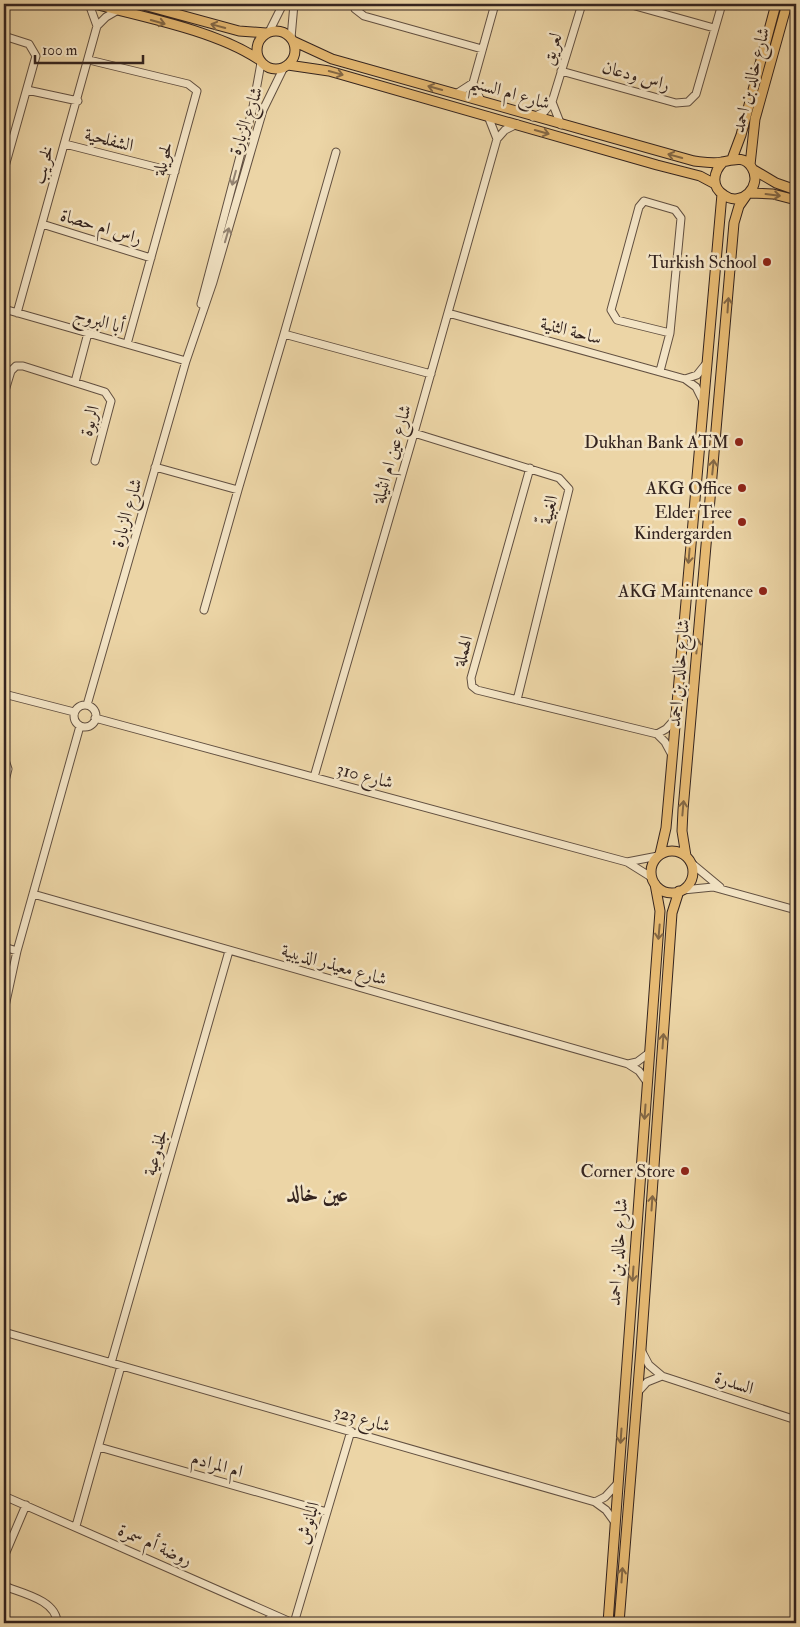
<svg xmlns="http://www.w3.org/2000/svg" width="800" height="1627" viewBox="0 0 800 1627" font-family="'IM FELL Double Pica',Amiri,serif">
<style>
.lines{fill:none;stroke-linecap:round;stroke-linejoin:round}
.minor-casing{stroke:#625041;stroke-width:9}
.major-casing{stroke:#34241f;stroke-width:11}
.minor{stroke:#f3e4c5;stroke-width:7}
.major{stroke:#e6ba73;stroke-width:9}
.oneway{stroke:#846845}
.oneway2{stroke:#948472}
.poi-dot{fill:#8f2418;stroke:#f3e4c5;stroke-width:2}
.labels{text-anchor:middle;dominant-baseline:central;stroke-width:5;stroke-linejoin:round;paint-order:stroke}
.street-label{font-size:18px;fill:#34241f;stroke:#f3e4c5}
.poi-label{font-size:18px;fill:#34241f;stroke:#f3e4c5;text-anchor:end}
.district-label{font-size:22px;font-weight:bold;fill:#34241f;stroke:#f3e4c5}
</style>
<rect width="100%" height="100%" fill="#ecd5a6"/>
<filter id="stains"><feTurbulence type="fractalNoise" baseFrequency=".004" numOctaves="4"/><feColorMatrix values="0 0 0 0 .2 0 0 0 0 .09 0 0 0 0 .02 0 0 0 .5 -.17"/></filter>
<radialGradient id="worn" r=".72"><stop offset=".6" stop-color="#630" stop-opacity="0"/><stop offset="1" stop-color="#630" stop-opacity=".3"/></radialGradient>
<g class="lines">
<g class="minor-casing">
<path id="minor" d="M 89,4 L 97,26
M 354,4 L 355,9 L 364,16 L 482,49
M 628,4 L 714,28
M 269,32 L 283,4
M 4,36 L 29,44 L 36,56 L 4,170
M 291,38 L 294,4
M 89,60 L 188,84 L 197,91 L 127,344
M 561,71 L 676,103 L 688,102 L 696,94 L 722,4
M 473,83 L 481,101
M 27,90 L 78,101
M 456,94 L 473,83 L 495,4
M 552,102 L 561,125
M 488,116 L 497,139
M 533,117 L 544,112 L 552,102 L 582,4
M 65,144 L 175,172
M 42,224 L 151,258
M 201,304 L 253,107 L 261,63
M 4,309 L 186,361
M 17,313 L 97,26 L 106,17 L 118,10
M 448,313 L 685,379 L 696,387 L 702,399
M 284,334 L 336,152
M 660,371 L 670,333 L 681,218 L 675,210 L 644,201 L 639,207 L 611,310 L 617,320 L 670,333
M 685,379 L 697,375 L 705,365
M 75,382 L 88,333
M 4,394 L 11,371 L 16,366 L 23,366 L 105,392 L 111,401 L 95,461
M 414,433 L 559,478 L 569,489 L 517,700
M 155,467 L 238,490 L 284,334 L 431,374
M 530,468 L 471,678 L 472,686 L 477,690 L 657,734 L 665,742 L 672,755
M 204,610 L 238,490
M 4,694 L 74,712
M 87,705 L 186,361 L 213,282 L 263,110 L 284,67
M74 716a11 11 0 1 1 22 0a11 11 0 1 1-22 0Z
M 95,718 L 627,862 L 651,877
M 657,734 L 666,729 L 675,719
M 4,757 L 8,769 L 4,785
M 314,777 L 414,433 L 497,139 L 505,130 L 517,124
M 627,862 L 658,856
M 690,862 L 720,887
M 683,890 L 713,887 L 796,910
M 33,894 L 628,1064 L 639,1071 L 647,1082
M 4,947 L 17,951
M 4,1011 L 17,951 L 80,726
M 628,1064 L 637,1062 L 649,1053
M 4,1332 L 595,1502 L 606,1510 L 614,1521
M 641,1350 L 649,1365 L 662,1376 L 796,1420
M 111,1363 L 229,951
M 637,1393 L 647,1382 L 662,1376
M 99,1447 L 327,1512
M 4,1496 L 293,1623
M 595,1502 L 605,1497 L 617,1484
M 76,1526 L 121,1366
M 4,1557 L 26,1505
M 4,1586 C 21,1593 57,1600 57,1623
M 268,1623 L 271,1614
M 294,1623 L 351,1431"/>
</g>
<g class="major-casing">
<path id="major" d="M 94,4 C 144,17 216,31 258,59
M 140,4 L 239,31 L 266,33
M257 50a19 19 0 1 1 38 0a19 19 0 1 1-38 0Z
M 293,41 L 332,59 L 694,161 C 703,162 713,164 722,162 C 733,160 745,155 752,168 C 763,186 741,208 724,195 C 711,187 713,172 723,162
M 288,65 L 329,71 L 657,165 L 700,176 L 715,184
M 732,159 L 741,135 L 776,4
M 750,165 L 755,119 L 787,4
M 754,170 L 776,183 L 796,190
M 750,193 L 773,194 L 796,200
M651 872a21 21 0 1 1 42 0a21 21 0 1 1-42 0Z
M 660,854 L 666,828 L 722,194
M 686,856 L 682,831 L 683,810 L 734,223 L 739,206 L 746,196
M 608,1623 L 660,911 L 655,884
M 619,1623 L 641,1349 L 672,913 L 679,891"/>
</g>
<use href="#minor" class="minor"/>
<use href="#major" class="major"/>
</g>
<defs><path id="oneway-shaft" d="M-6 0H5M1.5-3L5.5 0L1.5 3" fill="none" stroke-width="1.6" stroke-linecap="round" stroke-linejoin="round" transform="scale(1.25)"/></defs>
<g class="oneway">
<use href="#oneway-shaft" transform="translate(158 22) rotate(16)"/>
<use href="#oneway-shaft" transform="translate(218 26) rotate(-165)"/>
<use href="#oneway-shaft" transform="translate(336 73) rotate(15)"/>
<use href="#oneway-shaft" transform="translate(435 88) rotate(-164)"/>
<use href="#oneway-shaft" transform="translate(542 132) rotate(16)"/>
<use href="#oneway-shaft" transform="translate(675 156) rotate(-165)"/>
<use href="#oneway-shaft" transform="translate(773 195) rotate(7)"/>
<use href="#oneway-shaft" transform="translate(728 305) rotate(-86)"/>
<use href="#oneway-shaft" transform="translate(713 467) rotate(-84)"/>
<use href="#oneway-shaft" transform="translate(689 556) rotate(95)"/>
<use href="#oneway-shaft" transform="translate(697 646) rotate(-85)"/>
<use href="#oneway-shaft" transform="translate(683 808) rotate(-85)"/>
<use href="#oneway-shaft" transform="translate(659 932) rotate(95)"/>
<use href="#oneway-shaft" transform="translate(663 1041) rotate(-86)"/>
<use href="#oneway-shaft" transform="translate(645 1112) rotate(94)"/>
<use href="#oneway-shaft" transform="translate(652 1203) rotate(-86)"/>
<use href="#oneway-shaft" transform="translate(633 1274) rotate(94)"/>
<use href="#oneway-shaft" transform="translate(621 1436) rotate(94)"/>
<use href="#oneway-shaft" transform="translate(622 1575) rotate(-86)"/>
</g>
<g class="oneway2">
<use href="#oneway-shaft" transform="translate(234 178) rotate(105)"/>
<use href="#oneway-shaft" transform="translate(227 235) rotate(-74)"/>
</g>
<g class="poi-dot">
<circle cx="767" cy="262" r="5"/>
<circle cx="739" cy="442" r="5"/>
<circle cx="742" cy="488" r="5"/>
<circle cx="742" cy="522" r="5"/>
<circle cx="763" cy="591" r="5"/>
<circle cx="685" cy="1171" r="5"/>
</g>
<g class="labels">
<g class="street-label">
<text transform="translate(552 49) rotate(-73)">لعريق</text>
<text transform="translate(636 76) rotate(16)">راس ودعان</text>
<text transform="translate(751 80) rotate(-76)">شارع خالد بن احمد</text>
<text transform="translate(510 93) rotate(16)">شارع ام السنيم</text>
<text transform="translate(246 121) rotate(-71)">شارع الزبارة</text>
<text transform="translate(109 140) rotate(14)">الشفلحية</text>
<text transform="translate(163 159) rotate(-74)">لحويلة</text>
<text transform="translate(43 165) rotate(-74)">لخريب</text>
<text transform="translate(101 227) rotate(17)">راس ام حصاة</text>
<text transform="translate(99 321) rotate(16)">أبا البروج</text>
<text transform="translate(571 331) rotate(15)">ساحة الثنية</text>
<text transform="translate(90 421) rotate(-75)">الربوة</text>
<text transform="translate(392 454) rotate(-74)">شارع عين ام انثيلة</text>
<text transform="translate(549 510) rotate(-77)">الغبيةّ</text>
<text transform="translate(127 513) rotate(-74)">شارع الزبارة</text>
<text transform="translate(463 651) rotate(-74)">الهملة</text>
<text transform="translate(679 673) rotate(-85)">شارع خالد بن احمد</text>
<text transform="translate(365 776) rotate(15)">شارع 310</text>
<text transform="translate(334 965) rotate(16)">شارع معيذر الذيبية</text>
<text transform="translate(156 1153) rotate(-74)">لجذوعية</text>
<text transform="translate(618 1252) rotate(-86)">شارع خالد بن احمد</text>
<text transform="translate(734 1383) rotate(18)">السدرة</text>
<text transform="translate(362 1419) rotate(16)">شارع 323</text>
<text transform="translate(217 1465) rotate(16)">ام المرادم</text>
<text transform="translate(308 1523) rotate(-74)">البانوش</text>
<text transform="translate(155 1545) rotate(24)">روضة أم سمرة</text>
</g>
<g class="poi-label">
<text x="757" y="262">Turkish School</text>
<text x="729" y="442">Dukhan Bank ATM</text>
<text x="732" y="488">AKG Office</text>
<text x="732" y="512">Elder Tree<tspan x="732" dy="21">Kindergarden</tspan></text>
<text x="753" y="591">AKG Maintenance</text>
<text x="675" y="1171">Corner Store</text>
</g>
<g class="district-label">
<text x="317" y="1194">عين خالد</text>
</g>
</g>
<rect width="800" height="1627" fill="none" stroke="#ecd5a6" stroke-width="20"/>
<rect x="5" y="5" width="790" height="1617" fill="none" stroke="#34241f" stroke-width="2.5"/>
<rect x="10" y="10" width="780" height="1607" fill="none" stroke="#34241f"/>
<path d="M35 55v8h108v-8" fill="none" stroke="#34241f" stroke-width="2.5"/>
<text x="42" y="55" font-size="15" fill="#34241f" stroke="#f3e4c5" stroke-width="4" paint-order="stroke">100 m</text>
<rect width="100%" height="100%" filter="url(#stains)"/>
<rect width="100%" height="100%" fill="url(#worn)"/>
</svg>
